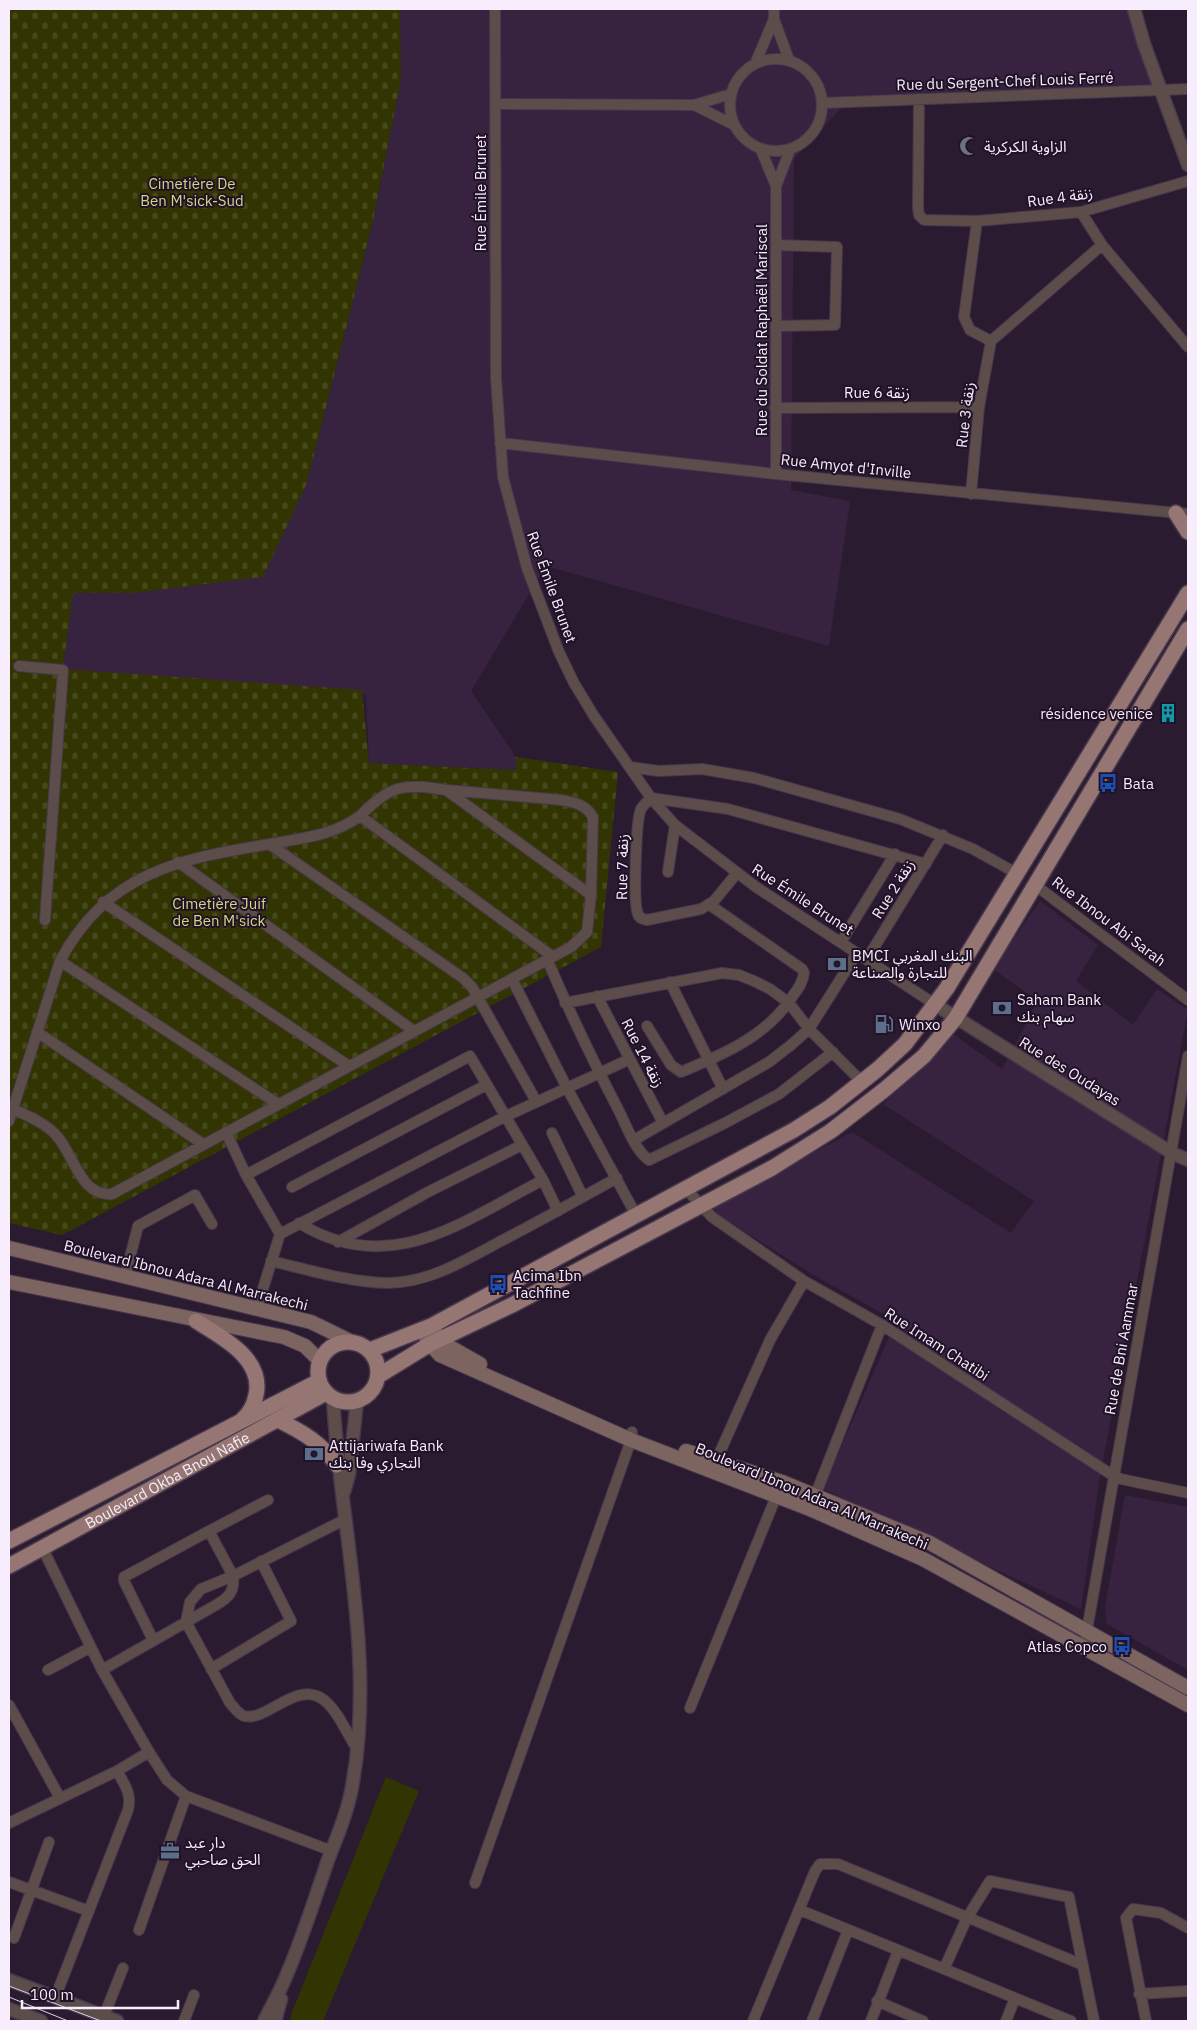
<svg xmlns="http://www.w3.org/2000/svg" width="1197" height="2030" viewBox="0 0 1197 2030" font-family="'IBM Plex Sans','Noto Sans Arabic',sans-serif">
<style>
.built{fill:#37233f}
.cemetery{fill:url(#cemetery-stones)}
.park{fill:#323502}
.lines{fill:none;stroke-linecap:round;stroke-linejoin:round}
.minor-casing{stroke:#48384d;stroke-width:12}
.tertiary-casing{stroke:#48384d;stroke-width:15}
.secondary-casing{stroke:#48384d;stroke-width:16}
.primary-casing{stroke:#48384d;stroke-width:18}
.minor{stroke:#5c4d4b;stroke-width:10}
.tertiary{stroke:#5c4d4b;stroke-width:12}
.secondary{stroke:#7c6461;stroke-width:14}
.primary{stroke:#957672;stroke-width:15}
.tram{stroke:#dbd1e1;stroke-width:1}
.labels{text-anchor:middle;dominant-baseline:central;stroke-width:4;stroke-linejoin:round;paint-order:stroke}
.street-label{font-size:15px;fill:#f7edfc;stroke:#211227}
.poi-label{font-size:15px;fill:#f7edfc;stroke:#211227;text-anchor:start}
.park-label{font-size:15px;fill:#d0d880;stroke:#211227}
</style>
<defs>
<pattern id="cemetery-stones" width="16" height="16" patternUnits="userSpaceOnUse" patternTransform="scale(1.25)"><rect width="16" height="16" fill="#323502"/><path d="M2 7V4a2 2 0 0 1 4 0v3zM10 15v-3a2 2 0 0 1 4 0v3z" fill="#46491b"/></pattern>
</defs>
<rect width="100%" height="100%" fill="#2b1b31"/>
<path class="built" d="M 400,9 L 1142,9 L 1155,96 L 845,104 L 794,159 L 791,490 L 850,501 L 829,646 L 546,566 L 471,691 L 516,757 L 517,770 L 369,763 L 366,695 L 63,670 L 73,592 L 134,593 L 307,483 L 373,221 L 401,80 Z
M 1040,901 L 1098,945 L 1076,981 L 1133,1025 L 1157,989 L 1188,1010 L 1099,1482 L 1081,1609 L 823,1489 L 896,1321 L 812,1274 L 717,1214 L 714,1206 L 852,1132 L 1011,1233 L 1034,1201 L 883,1104 L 953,1034 L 1002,1069 L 1038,1001 L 993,969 Z
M 1125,1495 L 1188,1507 L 1188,1670 L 1107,1624 L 1105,1607 Z"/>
<path class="cemetery" d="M 9,9 L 400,9 L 401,80 L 373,221 L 307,483 L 263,577 L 134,593 L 73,593 L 63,669 L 362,690 L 369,763 L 516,770 L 516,757 L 618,772 L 601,947 L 62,1235 L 9,1223 Z"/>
<path class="park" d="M 386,1777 L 419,1791 L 323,2021 L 290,2021 L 291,2015 Z"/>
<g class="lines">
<g class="minor-casing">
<path id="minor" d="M 495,9 L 496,378 L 503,477 L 527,568 L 559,652 L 574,683 L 594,716 L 651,798 L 675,825 L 756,887 L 936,1005
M 774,9 L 774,19 L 789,60
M730 105a46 46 0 1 1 92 0a46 46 0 1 1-92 0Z
M 755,64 L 774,19
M 919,99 L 918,207 L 919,215 L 924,220 L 977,221 L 1081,212 L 1188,181
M 823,103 L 1188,89
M 495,104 L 694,105 L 731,94
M 694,105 L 734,125
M 761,150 L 776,186
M 1081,212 L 1102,245 L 1188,347
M 977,221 L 964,317 L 970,330 L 991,341
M 776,245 L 837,247 L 835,325 L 776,326
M 991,341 L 1102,245
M 775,408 L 979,407
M 500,443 L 776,474 L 1188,514
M 776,474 L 776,186 L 790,150
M 971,494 L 979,407 L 991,341
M 19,666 L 63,670 L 45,920
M 630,767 L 659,771 L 702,769 L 754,778 L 900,819 L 973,849 L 1018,874
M 447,790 L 562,800 C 576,803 585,804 593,817 L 591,895
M 269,844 L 463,978 L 472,987 L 536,1101
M 178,862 L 414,1031
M 668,872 L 675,825
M 737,873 L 714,901 L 701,909 L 647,920 C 643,919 639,918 638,914 C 633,904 636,819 641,809 C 643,805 648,801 651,798 L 728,809 L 926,864
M 1035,885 L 1188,1000
M 103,902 L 349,1066
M 841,942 L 895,854
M 547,959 C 569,1011 593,1061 619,1111 C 627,1127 635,1150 649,1160 L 725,1123 L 779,1094 L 833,1052
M 867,959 L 943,835
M 60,961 L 278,1104
M 512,979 L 567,1088 L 636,1215
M 670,982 L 723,1089
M 597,996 L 663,1123
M 565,1003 L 722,973 L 739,975 L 754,981 L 770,989 L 789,1003 L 809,1029 L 862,1082
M 647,1026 L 671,1065 L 681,1072 C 722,1055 767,1036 792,997 C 797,990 803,983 804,973 L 802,969 L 710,905
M 37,1032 L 203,1144
M 13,1109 C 28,1116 45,1123 56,1135 C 74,1154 80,1197 112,1194 L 571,947 L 587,932 L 591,895 L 446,790 C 402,783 391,785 360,816
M 9,1121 L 60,961 C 107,873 178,859 270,844 C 303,838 332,836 360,816 L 552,956
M 226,1132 L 246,1175 L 280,1234
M 552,1133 L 583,1197
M 634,1140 L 769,1062 L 791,1045 L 809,1029 L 857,953
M 246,1175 L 470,1056 L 543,1180 C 461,1222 390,1279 299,1223
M 543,1180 L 558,1211
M 292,1187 L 486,1085
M 686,1189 L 712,1217 L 804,1281 L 882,1325 L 1109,1473 L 1121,1479 L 1188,1493
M 338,1242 L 428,1192 L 522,1145
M 271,1261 C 309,1270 348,1282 387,1283 C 430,1283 467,1259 503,1240 C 542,1220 579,1199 617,1178
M 125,1277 L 138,1226 L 195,1195 L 212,1224
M 257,1308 L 280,1234 L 504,1117 L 630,1059
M 712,1465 L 716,1461 L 770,1340 L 804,1281
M 813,1501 L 882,1325
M 346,1519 L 233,1576 L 201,1589 L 190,1602 L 186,1622 L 230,1703 C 234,1707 238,1714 244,1716 C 267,1722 297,1679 324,1700 C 338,1711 347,1734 357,1749
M 209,1531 L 268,1500
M 42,1547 L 102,1670 L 149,1752 L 167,1780 L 186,1796 L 332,1851
M 1084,1647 L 1188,1056
M 211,1669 L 291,1621 L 261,1561
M 48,1670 L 91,1647
M 102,1670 L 216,1605 C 228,1598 235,1592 233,1576 L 209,1531 L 124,1577 L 124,1581 L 153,1640
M 9,1705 L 60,1798
M 690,1708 L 782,1482
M 9,1823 L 117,1771 L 149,1752
M 9,1882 L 89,1911
M 475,1883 L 631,1440 L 632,1432
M 800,1910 L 1015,1998 L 1006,2021
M 139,1930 L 186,1796
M 14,1938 L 49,1842
M 944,1969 L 967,1918 L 990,1881 L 1069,1897 L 1094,2021
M 1139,1994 L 1188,1991
M 55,1998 L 128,1810 C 132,1794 125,1785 117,1771
M 1015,1998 L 1071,2021
M 877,2001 L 923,2021
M 104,2016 L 123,1968
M 184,2021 L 194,1995
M 753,2021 L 815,1871 L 820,1864 L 838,1864 L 1083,1965
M 812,2021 L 848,1930
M 871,2021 L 898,1951
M 1146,2021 L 1126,1918 L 1133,1909 L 1161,1913 L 1188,1928"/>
</g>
<g class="tertiary-casing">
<path id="tertiary" d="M 1134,9 L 1144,44 L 1188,165
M 936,1005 L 1172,1153 L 1188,1160
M 344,1492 L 349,1474 L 357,1401
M 9,1980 L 117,2021
M 9,2009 L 41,2021
M 264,2021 C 272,2005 281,1990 287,1974 C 303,1937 315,1898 328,1860 C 338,1834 349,1809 353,1781 C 375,1654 340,1525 333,1398
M 275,2021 L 281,1999"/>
</g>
<g class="secondary-casing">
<path id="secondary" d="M 9,1248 L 311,1322 L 352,1342
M 9,1282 L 284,1337 L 305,1346 L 320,1361
M 422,1330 L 430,1344 L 440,1355 L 631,1440 L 810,1509 L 923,1559 L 1188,1705
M 435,1332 L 450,1347 L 480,1364
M 686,1451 L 782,1482 L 930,1543 L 1188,1688"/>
</g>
<g class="primary-casing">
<g id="primary">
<path d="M 1176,513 L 1188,532"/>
<path d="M 196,1321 C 221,1337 264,1358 256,1395 C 254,1405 251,1412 243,1419"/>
<circle cx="348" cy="1372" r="30"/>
<path d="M 370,1350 L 431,1326 L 794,1130 L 830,1107 L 878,1069 L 905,1044 L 947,988 L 1188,593"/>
<path d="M 378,1376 L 430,1344 L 512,1305 L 772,1168 L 831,1131 L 884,1090 L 924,1056 L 955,1019 L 1188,629"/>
<path d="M 278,1420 C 303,1432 321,1443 337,1465"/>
<path d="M 9,1541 L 319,1381"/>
<path id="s1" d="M 9,1566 L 326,1393"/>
</g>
</g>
<use href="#minor" class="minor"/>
<use href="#tertiary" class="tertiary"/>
<use href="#secondary" class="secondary"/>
<use href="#primary" class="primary"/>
<path class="tram" d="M 9,1986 L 101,2021
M 9,1997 L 68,2021"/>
</g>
<defs>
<g id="mosque-bare" transform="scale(1.5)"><path d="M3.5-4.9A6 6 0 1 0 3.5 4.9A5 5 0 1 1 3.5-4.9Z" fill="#6b7280" stroke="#211227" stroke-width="2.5" paint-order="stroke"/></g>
<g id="building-bare" transform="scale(1.5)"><path d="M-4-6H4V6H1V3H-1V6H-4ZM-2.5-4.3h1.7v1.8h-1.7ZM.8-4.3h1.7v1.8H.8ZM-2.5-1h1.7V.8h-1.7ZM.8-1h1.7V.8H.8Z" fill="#0f9aa8" stroke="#211227" stroke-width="2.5" paint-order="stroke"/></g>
<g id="bus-bare" transform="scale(1.5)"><path d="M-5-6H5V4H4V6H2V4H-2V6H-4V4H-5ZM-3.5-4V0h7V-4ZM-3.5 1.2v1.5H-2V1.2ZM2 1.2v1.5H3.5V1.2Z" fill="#1a4fb4" stroke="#211227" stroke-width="2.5" paint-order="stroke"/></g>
<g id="bank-bare" transform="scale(1.5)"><path d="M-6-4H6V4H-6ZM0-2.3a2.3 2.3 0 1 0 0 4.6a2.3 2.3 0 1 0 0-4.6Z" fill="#5c6f8a" stroke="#211227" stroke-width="2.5" paint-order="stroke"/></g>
<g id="fuel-bare" transform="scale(1.5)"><path d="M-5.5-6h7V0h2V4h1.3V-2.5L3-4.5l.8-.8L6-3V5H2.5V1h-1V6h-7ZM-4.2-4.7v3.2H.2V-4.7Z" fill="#5c6f8a" stroke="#211227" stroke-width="2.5" paint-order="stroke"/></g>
<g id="office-bare" transform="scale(1.5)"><path d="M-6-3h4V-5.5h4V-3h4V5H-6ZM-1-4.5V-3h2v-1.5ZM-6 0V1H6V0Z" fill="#5c6f8a" stroke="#211227" stroke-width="2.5" paint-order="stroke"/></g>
</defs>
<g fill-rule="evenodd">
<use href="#mosque-bare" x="969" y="146"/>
<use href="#building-bare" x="1168" y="713"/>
<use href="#bus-bare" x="1108" y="783"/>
<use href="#bank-bare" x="837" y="964"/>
<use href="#bank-bare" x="1002" y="1008"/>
<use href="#fuel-bare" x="884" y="1024"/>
<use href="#bus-bare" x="498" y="1284"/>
<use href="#bank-bare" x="314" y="1454"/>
<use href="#bus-bare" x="1122" y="1646"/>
<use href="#office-bare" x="170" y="1851"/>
</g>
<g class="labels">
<g class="street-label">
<text transform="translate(1005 81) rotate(-2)">Rue du Sergent-Chef Louis Ferré</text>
<text transform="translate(480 193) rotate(-90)">Rue Émile Brunet</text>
<text transform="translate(1060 197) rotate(-8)">Rue 4 زنقة</text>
<text transform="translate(761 330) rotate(-90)">Rue du Soldat Raphaël Mariscal</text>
<text x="877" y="392">Rue 6 زنقة</text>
<text transform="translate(965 415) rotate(-83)">Rue 3 زنقة</text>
<text transform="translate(846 466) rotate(6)">Rue Amyot d'Inville</text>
<text transform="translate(552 587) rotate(70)">Rue Émile Brunet</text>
<text transform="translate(622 867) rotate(-89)">Rue 7 زنقة</text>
<text transform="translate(893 889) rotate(-58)">Rue 2 زنقة</text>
<text transform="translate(803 899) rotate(33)">Rue Émile Brunet</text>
<text transform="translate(1109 921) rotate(37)">Rue Ibnou Abi Sarah</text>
<text transform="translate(643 1053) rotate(63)">Rue 14 زنقة</text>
<text transform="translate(1070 1071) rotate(32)">Rue des Oudayas</text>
<text transform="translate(186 1275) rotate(14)">Boulevard Ibnou Adara Al Marrakechi</text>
<text transform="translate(937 1344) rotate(33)">Rue Imam Chatibi</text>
<text transform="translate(1121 1349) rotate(-80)">Rue de Bni Aammar</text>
<text stroke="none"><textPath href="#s1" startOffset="180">Boulevard Okba Bnou Nafie</textPath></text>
<text transform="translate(812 1496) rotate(23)">Boulevard Ibnou Adara Al Marrakechi</text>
</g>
<g class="poi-label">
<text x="984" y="146">الزاوية الكركرية</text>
<text x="1153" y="713" text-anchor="end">résidence venice</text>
<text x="1123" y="783">Bata</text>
<text x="852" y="955">BMCI البنك المغربي<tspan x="852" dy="17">للتجارة والصناعة</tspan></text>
<text x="1017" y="999">Saham Bank<tspan x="1017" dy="17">سهام بنك</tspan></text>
<text x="899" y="1024">Winxo</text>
<text x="513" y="1275">Acima Ibn<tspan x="513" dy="17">Tachfine</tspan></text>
<text x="329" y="1445">Attijariwafa Bank<tspan x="329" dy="17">التجاري وفا بنك</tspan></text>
<text x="1107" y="1646" text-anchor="end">Atlas Copco</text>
<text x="185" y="1842">دار عبد<tspan x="185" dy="17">الحق صاحبي</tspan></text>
</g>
<g class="park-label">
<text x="192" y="183">Cimetière De<tspan x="192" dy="17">Ben M'sick-Sud</tspan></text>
<text x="219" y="903">Cimetière Juif<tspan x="219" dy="17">de Ben M'sick</tspan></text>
</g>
</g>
<rect width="1197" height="2030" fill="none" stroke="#f7edfc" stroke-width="20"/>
<path d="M22 2000v8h156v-8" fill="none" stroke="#f7edfc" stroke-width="2.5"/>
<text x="30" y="2000" font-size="15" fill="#f7edfc" stroke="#211227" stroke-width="4" paint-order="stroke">100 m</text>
</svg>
